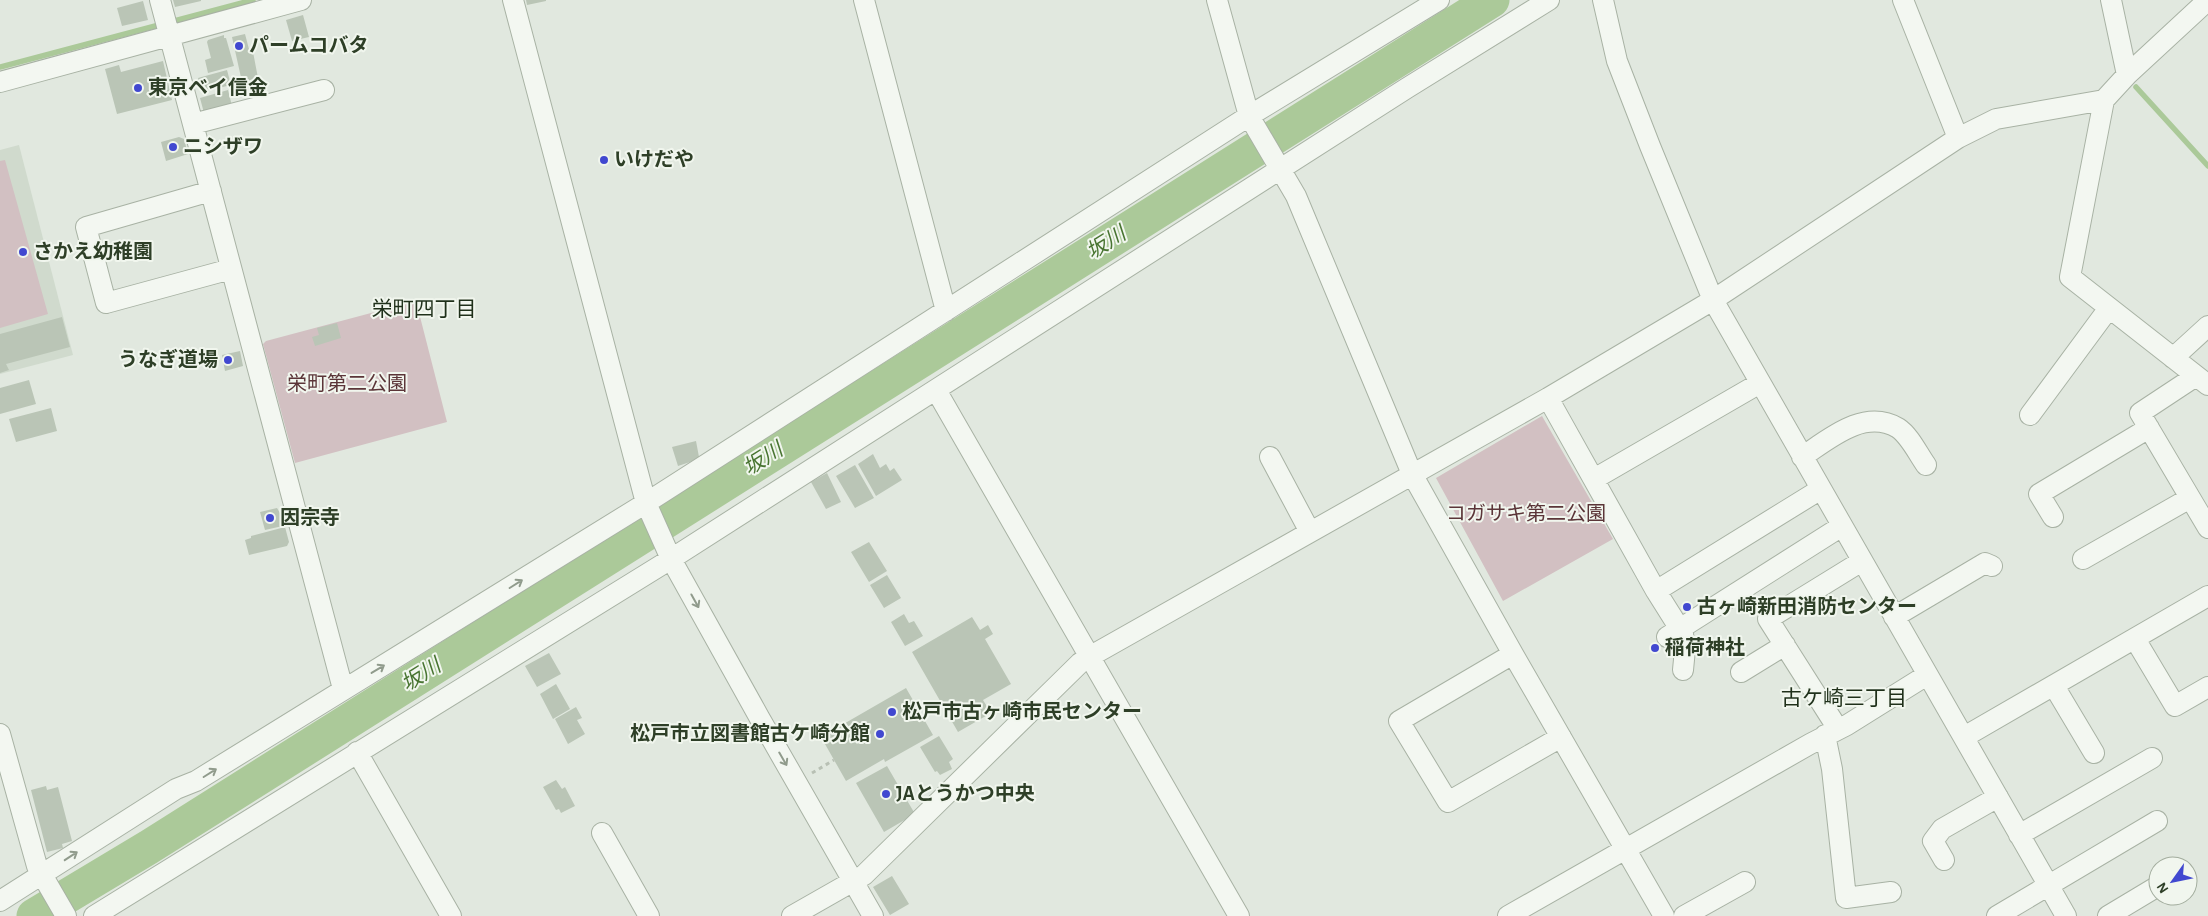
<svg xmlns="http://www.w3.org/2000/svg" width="2208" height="916" viewBox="0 0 2208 916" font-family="'Alegreya Sans','Noto Sans JP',sans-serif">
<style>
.built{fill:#d0dacd}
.green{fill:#d2c0c2}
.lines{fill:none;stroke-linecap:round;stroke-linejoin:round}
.stream{stroke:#abc999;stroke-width:5.5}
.river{stroke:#abc999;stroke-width:35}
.building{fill:#bac5b6}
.minor-casing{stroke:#a8b2a4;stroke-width:22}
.path{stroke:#b8c0b4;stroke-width:3;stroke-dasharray:4 4;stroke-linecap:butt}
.minor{stroke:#f3f7f1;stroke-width:20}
.oneway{stroke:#909b8c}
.poi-dot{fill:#4148d0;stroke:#f1f6ee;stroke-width:2}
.labels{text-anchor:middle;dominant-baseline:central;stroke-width:4;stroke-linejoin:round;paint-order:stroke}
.poi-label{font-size:20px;font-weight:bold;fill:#2e3f27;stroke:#f1f6ee;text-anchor:start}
.park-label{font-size:20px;fill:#5b3538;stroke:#f1f6ee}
.water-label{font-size:21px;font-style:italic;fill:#487431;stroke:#f1f6ee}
.neighbourhood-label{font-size:21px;fill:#1f301a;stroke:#f1f6ee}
</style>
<rect width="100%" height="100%" fill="#e1e8df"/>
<path class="built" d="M 19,145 L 73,355 L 0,374 L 0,150 Z"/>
<path class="green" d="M 5,160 L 48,314 L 0,328 L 0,161 Z
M 416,301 L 447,422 L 295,463 L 263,344 L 266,341 Z
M 1542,416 L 1613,539 L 1503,601 L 1436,478 Z"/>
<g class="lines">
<path class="stream" d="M 0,67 L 253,0
M 2136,87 L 2208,166"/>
<path class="river" d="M 34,916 L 149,847 L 1492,0"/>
</g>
<path class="building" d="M 173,0 L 201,0 L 201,1 L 175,7 Z
M 526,0 L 546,0 L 546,1 L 527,5 Z
M 143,1 L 148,20 L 122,26 L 117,8 Z
M 303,15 L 309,37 L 292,41 L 286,20 Z
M 245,34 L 250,53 L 253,52 L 258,78 L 242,82 L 232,37 Z
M 224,35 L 224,38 L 226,38 L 234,66 L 208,73 L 205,60 L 211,58 L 207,42 L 208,40 Z
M 163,61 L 172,100 L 117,114 L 105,69 L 119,65 L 121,72 Z
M 227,70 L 231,85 L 202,92 L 198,78 Z
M 228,90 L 233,110 L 204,113 L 200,98 Z
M 179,137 L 184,139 L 188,154 L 166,161 L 161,142 Z
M 62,317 L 70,347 L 6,364 L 9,370 L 0,373 L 0,334 Z
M 337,323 L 341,338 L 315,346 L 312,337 L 319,335 L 317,328 Z
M 240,351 L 243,366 L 225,371 L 222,355 Z
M 29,380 L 36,404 L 0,414 L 0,388 Z
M 51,408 L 57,431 L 16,442 L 9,419 Z
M 696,441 L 699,457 L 690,462 L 678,466 L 672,447 Z
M 873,454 L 880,468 L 886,464 L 890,471 L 894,468 L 902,480 L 876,496 L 858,464 Z
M 855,465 L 874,498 L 855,508 L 836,476 Z
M 827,473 L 841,502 L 826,509 L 811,482 Z
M 277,508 L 280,513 L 284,512 L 287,525 L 265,530 L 260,512 Z
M 285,527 L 289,542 L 287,546 L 249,555 L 245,540 L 251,538 L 251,536 Z
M 869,542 L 887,571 L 869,582 L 851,552 Z
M 887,575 L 901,598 L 884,608 L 870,585 Z
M 904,614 L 909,623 L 914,621 L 923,636 L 905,646 L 891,622 Z
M 972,617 L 980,630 L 988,625 L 993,634 L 985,639 L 1011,684 L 983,700 L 991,713 L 958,732 L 912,652 Z
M 549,653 L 561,674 L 537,687 L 525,666 Z
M 556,684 L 570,709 L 553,719 L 540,694 Z
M 906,688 L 933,735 L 885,762 L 884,759 L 846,781 L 821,737 Z
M 576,707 L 582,718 L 577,720 L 585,734 L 568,744 L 555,719 Z
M 939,736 L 953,759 L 949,762 L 952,769 L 940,775 L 937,771 L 935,772 L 920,747 Z
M 887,766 L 915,814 L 884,832 L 856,783 Z
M 556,780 L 562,789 L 565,787 L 575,806 L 561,813 L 559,809 L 556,810 L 543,787 Z
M 46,786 L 47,790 L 58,787 L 72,841 L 62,844 L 63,848 L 47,852 L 31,790 Z
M 892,876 L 909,904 L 890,915 L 873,887 Z"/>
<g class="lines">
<g class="minor-casing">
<path id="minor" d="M 160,0 L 343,689
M 513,0 L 646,503 L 671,559 L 759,717 L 873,916
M 864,0 L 946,311
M 1217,0 L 1249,116 L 1296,196 L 1412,474 L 1513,654 L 1664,916
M 1603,0 L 1617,61 L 1650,146 L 1713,300 L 2066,916
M 1903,0 L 1958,138
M 2127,75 L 2208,0
M 0,82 L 301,0
M 2104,100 L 2070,277 L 2208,385
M 193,124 L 324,90
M 211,191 L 86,227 L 106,303 L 231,269
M 2173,358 L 2208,326
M 2196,376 L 2140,413 L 2208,528
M 936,390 L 1239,916
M 1548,398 L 1656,591 L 1683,634 L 1685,649 L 1683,670
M 2030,415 L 2109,308
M 1270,457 L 1310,532
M 1802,457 C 1829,439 1864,408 1898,428 C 1910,436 1918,454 1926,465
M 1594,479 L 1760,383
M 2053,517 L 2039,494 L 2149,428
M 2083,559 L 2190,498
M 1656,591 L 1821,489
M 1894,617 L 1985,563 L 1992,566
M 1667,637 L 1842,526
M 2135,639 L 2175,706 L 2208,687
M 1513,654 L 1399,721 L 1448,802 L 1561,737
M 1741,672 L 1785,645
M 2054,686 L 2094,753
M 1838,729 L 1768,619 L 1862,561
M 0,734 L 37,866 L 66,916
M 1825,735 L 1832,769 L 1846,898 L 1891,892
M 1964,737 L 2208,596
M 357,752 L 451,916
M 602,833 L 649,916
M 2019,835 L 2152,758
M 1944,860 L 1933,841 L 1942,829 L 1998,797
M 0,901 L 176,789 L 196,781 L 646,503 L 1249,116 L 1439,0
M 94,916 L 671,559 L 1407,88 L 1549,0
M 792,916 L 864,875 L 1080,663 L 1089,657 L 1548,398 L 1713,300 L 1958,138 L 1996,119 L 2104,100 L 2127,75 L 2111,0
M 1508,916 L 1810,744 L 1847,725 L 1927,675
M 1684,916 L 1745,882
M 1997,916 L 2157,821
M 2108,916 L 2158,886"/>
</g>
<path class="path" d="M 812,773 L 834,760"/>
<use href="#minor" class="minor"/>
</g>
<defs><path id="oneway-shaft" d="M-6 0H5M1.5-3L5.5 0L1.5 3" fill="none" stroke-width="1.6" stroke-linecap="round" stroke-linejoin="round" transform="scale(1.25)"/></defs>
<g class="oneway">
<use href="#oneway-shaft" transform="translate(516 584) rotate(-32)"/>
<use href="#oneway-shaft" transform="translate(695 601) rotate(61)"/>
<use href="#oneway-shaft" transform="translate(378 669) rotate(-31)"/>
<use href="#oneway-shaft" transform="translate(783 759) rotate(60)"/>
<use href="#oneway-shaft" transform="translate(210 773) rotate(-32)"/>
<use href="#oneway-shaft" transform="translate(71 856) rotate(-33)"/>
</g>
<g class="poi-dot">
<circle cx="239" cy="46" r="5"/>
<circle cx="138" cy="88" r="5"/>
<circle cx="173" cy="147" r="5"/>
<circle cx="604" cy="160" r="5"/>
<circle cx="23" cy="252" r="5"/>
<circle cx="228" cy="360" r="5"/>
<circle cx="270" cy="518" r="5"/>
<circle cx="1687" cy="607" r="5"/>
<circle cx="1655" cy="648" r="5"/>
<circle cx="892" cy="712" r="5"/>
<circle cx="880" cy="734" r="5"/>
<circle cx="886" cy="794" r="5"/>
</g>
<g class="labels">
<g class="poi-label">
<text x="249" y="46">パームコバタ</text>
<text x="148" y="88">東京ベイ信金</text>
<text x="183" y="147">ニシザワ</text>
<text x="614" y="160">いけだや</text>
<text x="33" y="252">さかえ幼稚園</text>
<text x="218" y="360" text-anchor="end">うなぎ道場</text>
<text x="280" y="518">因宗寺</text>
<text x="1697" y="607">古ヶ崎新田消防センター</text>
<text x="1665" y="648">稲荷神社</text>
<text x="902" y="712">松戸市古ヶ崎市民センター</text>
<text x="870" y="734" text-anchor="end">松戸市立図書館古ケ崎分館</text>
<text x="896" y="794">JAとうかつ中央</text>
</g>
<g class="park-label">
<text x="347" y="384">栄町第二公園</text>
<text x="1526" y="514">コガサキ第二公園</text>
</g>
<g class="water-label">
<text transform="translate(1106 243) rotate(-32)">坂川</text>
<text transform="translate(763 459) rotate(-32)">坂川</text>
<text transform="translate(421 675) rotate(-32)">坂川</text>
</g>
<g class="neighbourhood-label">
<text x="424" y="309">栄町四丁目</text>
<text x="1844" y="698">古ケ崎三丁目</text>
</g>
</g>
<g transform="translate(2173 881) rotate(237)"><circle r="24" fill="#f1f6ee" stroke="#a3ad9e"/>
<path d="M0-4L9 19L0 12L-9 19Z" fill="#4148d0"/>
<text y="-8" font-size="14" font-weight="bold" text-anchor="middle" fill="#2e3f27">N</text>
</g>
</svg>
